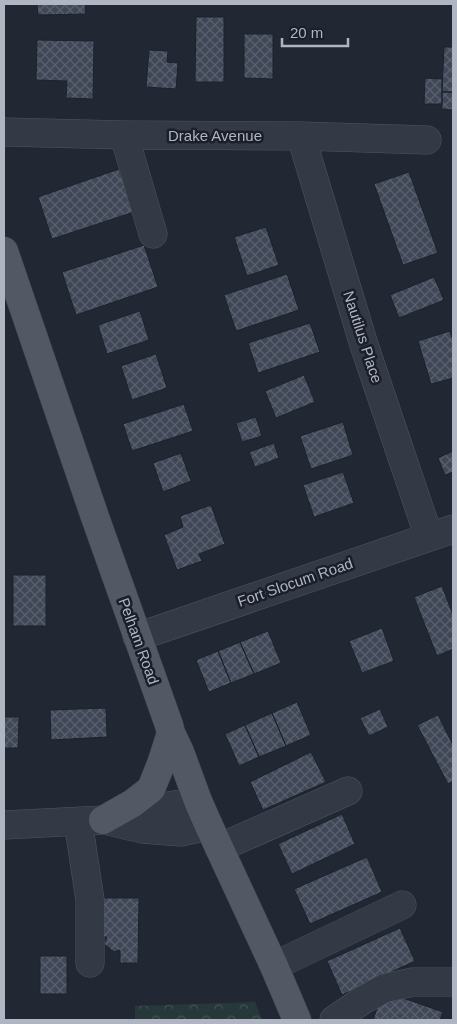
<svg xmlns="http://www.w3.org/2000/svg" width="457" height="1024" viewBox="0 0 457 1024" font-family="Arial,sans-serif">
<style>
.park{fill:url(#park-crowns)}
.building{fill:url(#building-cross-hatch);stroke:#1c212c}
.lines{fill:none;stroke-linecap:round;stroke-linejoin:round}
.minor-casing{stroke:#4f5560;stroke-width:29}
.major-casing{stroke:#3e434f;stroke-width:29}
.minor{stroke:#343a45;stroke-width:28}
.major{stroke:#525965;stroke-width:28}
.labels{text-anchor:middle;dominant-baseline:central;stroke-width:5;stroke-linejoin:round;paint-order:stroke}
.street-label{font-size:15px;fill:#afb5c2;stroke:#1a1f2a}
</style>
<defs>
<pattern id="park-crowns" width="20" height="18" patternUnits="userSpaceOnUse" patternTransform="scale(1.25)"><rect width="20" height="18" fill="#27383a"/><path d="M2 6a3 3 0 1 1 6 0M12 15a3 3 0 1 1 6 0" fill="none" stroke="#445355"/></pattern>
<pattern id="building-cross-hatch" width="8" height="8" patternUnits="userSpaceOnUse" patternTransform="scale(1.25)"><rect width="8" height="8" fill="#404857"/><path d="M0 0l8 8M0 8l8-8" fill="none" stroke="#59606e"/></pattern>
</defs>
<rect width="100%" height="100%" fill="#212834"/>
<path class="park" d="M 255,1002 L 262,1020 L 135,1020 L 135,1006 Z"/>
<path class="building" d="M 37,4 L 85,4 L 86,14 L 38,15 Z
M 196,17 L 224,17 L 224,82 L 195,82 Z
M 244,34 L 273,34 L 273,79 L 244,78 Z
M 37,40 L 94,41 L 93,99 L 66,98 L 67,81 L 36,80 Z
M 444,47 L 453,47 L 453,92 L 442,92 Z
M 149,50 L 168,51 L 167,62 L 178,63 L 176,89 L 146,87 Z
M 425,78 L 442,79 L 442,104 L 424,104 Z
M 442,92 L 453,92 L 453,110 L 442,109 Z
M 119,169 L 134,212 L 52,239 L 38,197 Z
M 409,172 L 438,253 L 403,265 L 374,184 Z
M 266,227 L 279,265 L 247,276 L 234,237 Z
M 144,245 L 158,287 L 76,315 L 62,272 Z
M 287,274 L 299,310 L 236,331 L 224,295 Z
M 434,277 L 444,300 L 399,318 L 390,295 Z
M 140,311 L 149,340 L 107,354 L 98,325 Z
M 310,323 L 320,352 L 258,373 L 248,343 Z
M 450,331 L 453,341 L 453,378 L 431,384 L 418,341 Z
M 156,354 L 167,388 L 132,400 L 121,366 Z
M 304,375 L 315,402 L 276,418 L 265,391 Z
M 184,404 L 193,431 L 132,451 L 123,424 Z
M 256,417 L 262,436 L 242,442 L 236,423 Z
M 343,422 L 353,455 L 311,469 L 300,436 Z
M 274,443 L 279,458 L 255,467 L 249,452 Z
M 453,451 L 453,472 L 445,475 L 438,458 Z
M 181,453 L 191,481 L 163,492 L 153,463 Z
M 343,472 L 354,503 L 314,517 L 303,485 Z
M 211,505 L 225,544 L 199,554 L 202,561 L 177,570 L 164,535 L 183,527 L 180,516 Z
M 13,575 L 46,575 L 46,626 L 13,626 Z
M 442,586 L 453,615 L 453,649 L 437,656 L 414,597 Z
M 382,628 L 394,661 L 362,673 L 349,641 Z
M 268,631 L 281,663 L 254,674 L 240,642 Z
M 240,642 L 254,674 L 231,683 L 218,651 Z
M 218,651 L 231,683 L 209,692 L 196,660 Z
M 297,702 L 311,735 L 286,746 L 272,713 Z
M 106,708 L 107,737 L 51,740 L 50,710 Z
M 380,709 L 388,727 L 369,736 L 360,718 Z
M 272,713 L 286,746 L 259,757 L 245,725 Z
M 438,715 L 453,745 L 453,781 L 448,784 L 417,725 Z
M 4,717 L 19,717 L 18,748 L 4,748 Z
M 245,725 L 259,757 L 239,766 L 225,734 Z
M 311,752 L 326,782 L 263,810 L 250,782 Z
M 342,814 L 355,844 L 292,874 L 278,844 Z
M 367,857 L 382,892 L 310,924 L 294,889 Z
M 98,898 L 139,898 L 138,963 L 120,963 L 120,950 L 114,952 L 104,944 L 107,937 L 97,937 Z
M 400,928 L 415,961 L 342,995 L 327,961 Z
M 40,956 L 67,956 L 67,994 L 40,994 Z
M 383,991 L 443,1012 L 440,1020 L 373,1020 Z"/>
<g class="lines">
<g class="minor-casing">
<path id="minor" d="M 4,132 L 124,135 L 301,136 L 427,140
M 124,135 L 153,234
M 301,136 L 364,345 L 429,537
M 137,637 L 453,529
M 78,821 L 90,900 L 90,963
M 112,822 L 142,829 L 181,832 L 209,826
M 4,825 L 103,820 L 145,810 L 198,801
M 219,848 L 348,791
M 274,966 L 402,905
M 334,1020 L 363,1000 L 385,988 L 413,982 L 453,982"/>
</g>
<g class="major-casing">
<path id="major" d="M 4,251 L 95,517 L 169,725 L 171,733 L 180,752 L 198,801 L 209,826 L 274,966 L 297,1020
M 103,820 L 133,803 L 151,789 L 161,764 L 171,733"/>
</g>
<use href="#minor" class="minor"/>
<use href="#major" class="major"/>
</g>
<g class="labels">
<g class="street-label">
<text x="215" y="135">Drake Avenue</text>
<text transform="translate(363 337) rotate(72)">Nautilus Place</text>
<text transform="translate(295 582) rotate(-19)">Fort Slocum Road</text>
<text transform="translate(139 641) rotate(70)">Pelham Road</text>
</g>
</g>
<rect width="457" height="1024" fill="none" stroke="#afb5c2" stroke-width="10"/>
<path d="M282 38v8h66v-8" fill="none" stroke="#afb5c2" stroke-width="2.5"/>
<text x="290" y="38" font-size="15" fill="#afb5c2" stroke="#1a1f2a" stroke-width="4" paint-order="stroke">20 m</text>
</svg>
